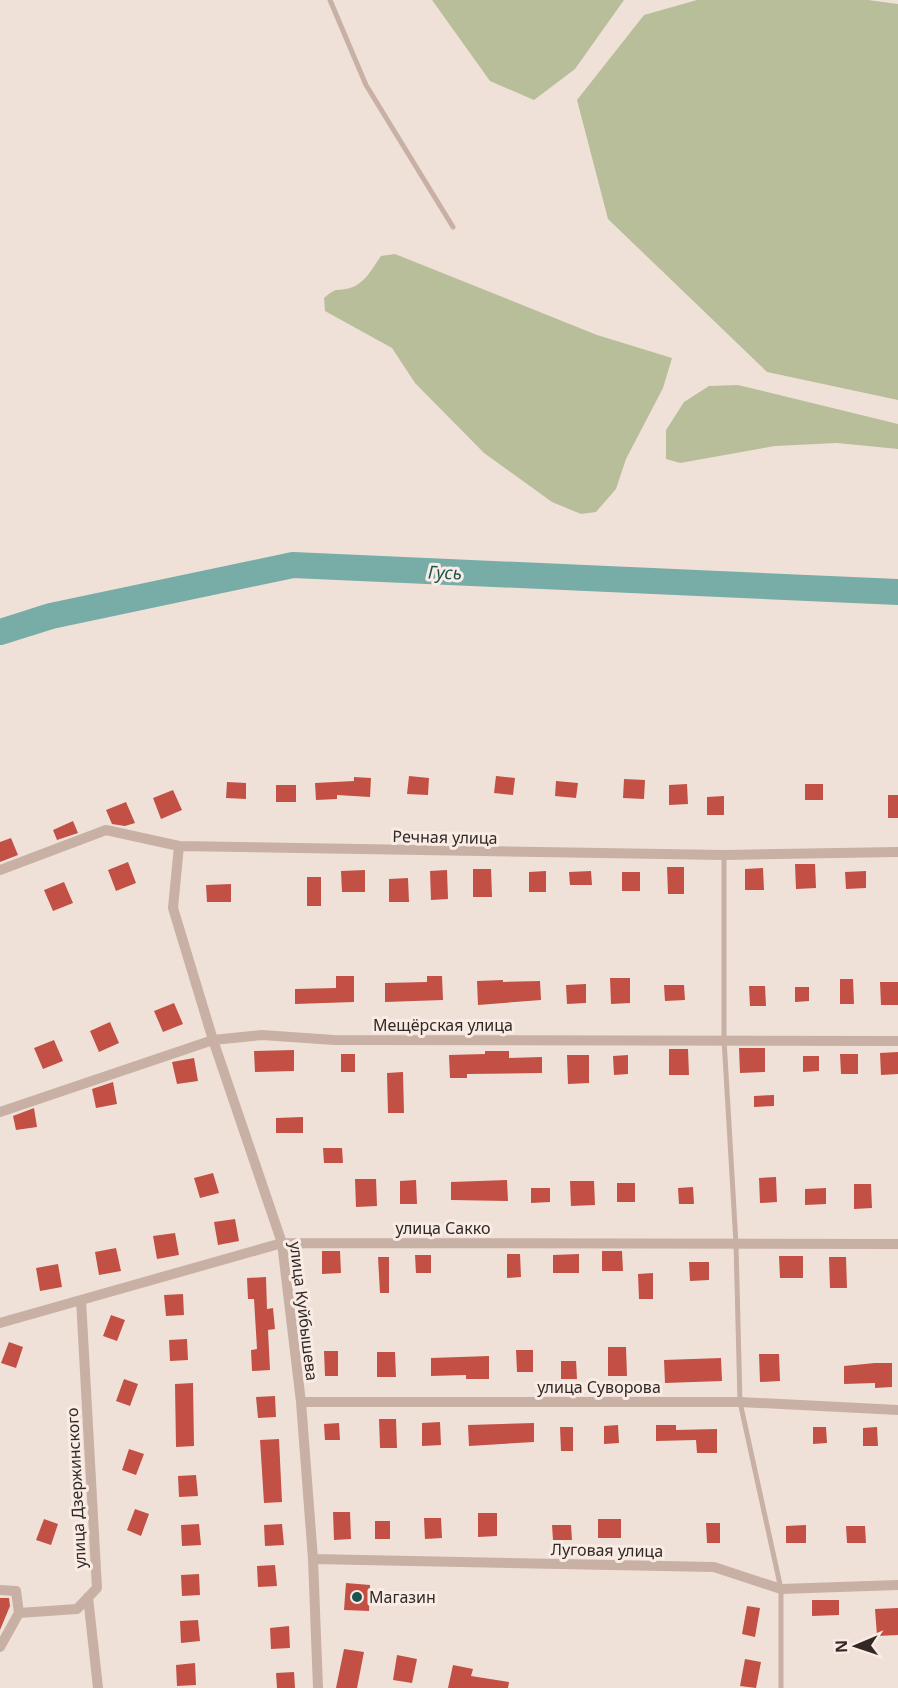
<svg xmlns="http://www.w3.org/2000/svg" width="898" height="1688" viewBox="0 0 898 1688" font-family="'Noto Sans',sans-serif">
<style>
.green{fill:#b7be99}
.lines{fill:none;stroke-linecap:round;stroke-linejoin:round}
.river{stroke:#78aca7;stroke-width:26}
.building{fill:#c25044}
.service{stroke:#c8b0a5;stroke-width:5}
.minor{stroke:#c8b0a5;stroke-width:10}
.poi-dot{fill:#1d534f;stroke:#f8ece4;stroke-width:2}
.labels{text-anchor:middle;dominant-baseline:central;stroke-width:6;stroke-linejoin:round;paint-order:stroke}
.street-label{font-size:16px;fill:#332826;stroke:#f8ece4}
.poi-label{font-size:16px;fill:#332826;stroke:#f8ece4;text-anchor:start}
.water-label{font-size:18px;font-style:italic;fill:#1d534f;stroke:#f8ece4}
</style>
<rect width="100%" height="100%" fill="#f0e1d8"/>
<path class="green" d="M 432,0 L 624,0 L 575,69 L 534,100 L 490,81 Z
M 697,0 L 868,0 L 898,4 L 898,400 L 767,372 L 608,219 L 577,100 L 644,15 Z
M 395,254 L 597,335 L 672,358 L 663,388 L 626,459 L 616,489 L 596,512 L 581,514 L 552,502 L 484,453 L 415,383 L 392,348 L 325,311 L 324,298 C 338,286 335,292 350,288 C 365,284 373,267 381,256 Z
M 738,385 L 898,424 L 898,449 L 837,443 L 775,446 L 680,463 L 666,459 L 666,430 L 684,402 L 709,386 Z"/>
<g class="lines">
<path class="river" d="M 0,632 L 51,616 L 293,565 L 898,592"/>
</g>
<path class="building" d="M 409,776 L 429,778 L 428,795 L 407,794 Z
M 496,776 L 515,778 L 513,795 L 494,793 Z
M 354,777 L 371,778 L 370,797 L 337,795 L 337,799 L 316,800 L 315,783 L 354,781 Z
M 624,779 L 645,780 L 644,799 L 623,798 Z
M 556,781 L 578,783 L 576,798 L 555,796 Z
M 227,782 L 246,783 L 246,799 L 226,798 Z
M 687,784 L 688,804 L 669,805 L 669,785 Z
M 805,784 L 823,784 L 823,800 L 805,800 Z
M 276,785 L 296,785 L 296,802 L 276,802 Z
M 173,790 L 182,810 L 161,819 L 153,798 Z
M 888,795 L 898,795 L 898,818 L 888,818 Z
M 724,796 L 724,815 L 707,815 L 707,797 Z
M 126,802 L 135,823 L 125,826 L 112,824 L 106,810 Z
M 73,821 L 78,833 L 57,840 L 53,830 Z
M 11,838 L 18,855 L 0,862 L 0,842 Z
M 128,862 L 136,883 L 116,891 L 108,870 Z
M 795,864 L 815,864 L 816,888 L 796,889 Z
M 667,867 L 684,867 L 684,894 L 668,894 Z
M 763,868 L 764,890 L 745,890 L 745,869 Z
M 473,869 L 491,869 L 492,897 L 473,897 Z
M 365,870 L 365,892 L 342,892 L 341,871 Z
M 447,870 L 448,899 L 431,900 L 430,871 Z
M 546,871 L 546,892 L 529,892 L 529,872 Z
M 591,871 L 592,885 L 570,885 L 569,872 Z
M 866,871 L 866,888 L 846,889 L 845,872 Z
M 622,872 L 640,872 L 640,891 L 622,891 Z
M 307,877 L 321,877 L 321,906 L 307,906 Z
M 408,878 L 409,902 L 389,902 L 389,879 Z
M 64,882 L 73,903 L 53,911 L 44,890 Z
M 231,884 L 231,902 L 207,902 L 206,885 Z
M 336,976 L 354,976 L 354,1002 L 295,1004 L 295,989 L 336,988 Z
M 427,976 L 442,976 L 443,1000 L 385,1002 L 385,983 L 427,982 Z
M 610,978 L 630,978 L 630,1003 L 611,1004 Z
M 840,979 L 853,979 L 854,1004 L 840,1004 Z
M 503,980 L 503,982 L 540,981 L 541,1000 L 478,1005 L 477,981 Z
M 880,982 L 898,982 L 898,1005 L 881,1005 Z
M 586,984 L 586,1003 L 567,1004 L 566,985 Z
M 664,985 L 684,985 L 685,1000 L 665,1001 Z
M 749,986 L 765,986 L 766,1006 L 750,1006 Z
M 795,987 L 809,987 L 809,1001 L 795,1002 Z
M 174,1003 L 183,1024 L 163,1032 L 154,1011 Z
M 110,1022 L 119,1043 L 99,1052 L 90,1031 Z
M 54,1040 L 63,1061 L 43,1069 L 34,1048 Z
M 739,1048 L 765,1048 L 765,1072 L 740,1073 Z
M 669,1049 L 688,1049 L 689,1075 L 669,1075 Z
M 294,1050 L 294,1071 L 255,1072 L 254,1051 Z
M 485,1051 L 509,1051 L 509,1058 L 542,1057 L 542,1073 L 467,1074 L 467,1078 L 450,1078 L 449,1055 L 485,1054 Z
M 898,1052 L 898,1074 L 881,1075 L 880,1053 Z
M 341,1054 L 355,1054 L 355,1072 L 341,1072 Z
M 840,1054 L 858,1054 L 858,1074 L 841,1074 Z
M 567,1055 L 589,1055 L 589,1083 L 568,1084 Z
M 628,1055 L 628,1074 L 614,1075 L 613,1056 Z
M 803,1056 L 819,1056 L 819,1071 L 803,1072 Z
M 194,1058 L 198,1081 L 177,1084 L 172,1062 Z
M 403,1072 L 404,1113 L 388,1113 L 387,1073 Z
M 113,1082 L 117,1104 L 96,1108 L 92,1089 Z
M 774,1095 L 774,1106 L 754,1107 L 754,1096 Z
M 34,1108 L 37,1127 L 16,1130 L 13,1116 Z
M 303,1117 L 303,1133 L 276,1133 L 276,1118 Z
M 323,1148 L 342,1148 L 343,1163 L 324,1163 Z
M 213,1173 L 219,1193 L 200,1198 L 194,1178 Z
M 776,1177 L 777,1202 L 760,1203 L 759,1178 Z
M 355,1179 L 376,1179 L 377,1206 L 356,1207 Z
M 416,1180 L 417,1204 L 400,1204 L 400,1181 Z
M 507,1180 L 508,1201 L 451,1200 L 451,1182 Z
M 570,1181 L 594,1181 L 595,1205 L 571,1206 Z
M 617,1183 L 635,1183 L 635,1202 L 617,1202 Z
M 854,1184 L 871,1184 L 872,1208 L 854,1209 Z
M 693,1187 L 694,1204 L 679,1204 L 678,1188 Z
M 531,1188 L 550,1188 L 550,1202 L 531,1203 Z
M 826,1188 L 826,1204 L 805,1205 L 805,1189 Z
M 235,1219 L 239,1241 L 218,1245 L 214,1222 Z
M 175,1233 L 179,1255 L 157,1259 L 153,1236 Z
M 116,1248 L 121,1271 L 99,1275 L 95,1252 Z
M 322,1251 L 340,1251 L 341,1273 L 322,1274 Z
M 602,1251 L 622,1251 L 623,1271 L 602,1271 Z
M 507,1254 L 520,1254 L 521,1277 L 507,1278 Z
M 579,1254 L 579,1273 L 553,1273 L 553,1255 Z
M 415,1255 L 431,1255 L 431,1273 L 416,1273 Z
M 779,1256 L 803,1256 L 803,1278 L 780,1278 Z
M 378,1257 L 389,1257 L 389,1293 L 380,1293 Z
M 829,1257 L 846,1257 L 847,1288 L 830,1288 Z
M 689,1262 L 709,1262 L 709,1280 L 690,1281 Z
M 58,1264 L 62,1287 L 40,1291 L 36,1268 Z
M 653,1273 L 653,1299 L 639,1299 L 638,1274 Z
M 266,1277 L 267,1309 L 273,1308 L 275,1329 L 268,1330 L 270,1370 L 252,1371 L 251,1350 L 257,1349 L 254,1299 L 248,1299 L 247,1278 Z
M 183,1294 L 184,1315 L 166,1316 L 164,1295 Z
M 111,1315 L 125,1320 L 117,1341 L 103,1336 Z
M 187,1339 L 188,1360 L 170,1361 L 169,1340 Z
M 9,1342 L 23,1347 L 16,1368 L 1,1363 Z
M 608,1347 L 626,1347 L 627,1376 L 608,1376 Z
M 516,1350 L 533,1350 L 533,1372 L 517,1372 Z
M 324,1351 L 338,1351 L 338,1376 L 325,1376 Z
M 377,1352 L 395,1352 L 396,1377 L 377,1377 Z
M 759,1354 L 779,1354 L 780,1381 L 760,1382 Z
M 489,1356 L 489,1379 L 466,1379 L 466,1375 L 431,1376 L 431,1358 Z
M 721,1358 L 722,1381 L 665,1383 L 664,1360 Z
M 561,1361 L 576,1361 L 577,1379 L 561,1379 Z
M 875,1363 L 892,1363 L 892,1387 L 875,1388 L 875,1383 L 844,1384 L 844,1366 Z
M 124,1379 L 138,1384 L 130,1406 L 116,1401 Z
M 193,1383 L 194,1446 L 176,1447 L 175,1384 Z
M 275,1396 L 276,1417 L 258,1418 L 256,1397 Z
M 379,1419 L 396,1419 L 397,1448 L 380,1448 Z
M 440,1422 L 441,1445 L 422,1446 L 422,1423 Z
M 339,1423 L 340,1440 L 325,1440 L 324,1424 Z
M 534,1423 L 534,1442 L 469,1446 L 468,1425 Z
M 618,1425 L 619,1443 L 604,1444 L 604,1426 Z
M 656,1425 L 676,1425 L 676,1430 L 717,1429 L 717,1453 L 697,1453 L 696,1440 L 656,1441 Z
M 560,1427 L 573,1427 L 573,1451 L 561,1451 Z
M 813,1427 L 826,1427 L 827,1443 L 813,1444 Z
M 877,1427 L 878,1446 L 863,1446 L 863,1428 Z
M 279,1439 L 282,1502 L 264,1503 L 260,1440 Z
M 129,1449 L 144,1454 L 136,1475 L 122,1470 Z
M 196,1475 L 198,1496 L 179,1497 L 178,1476 Z
M 135,1509 L 149,1514 L 141,1536 L 127,1530 Z
M 333,1512 L 350,1512 L 351,1539 L 334,1540 Z
M 478,1513 L 497,1513 L 497,1536 L 478,1537 Z
M 424,1518 L 441,1518 L 442,1538 L 425,1539 Z
M 44,1519 L 58,1524 L 51,1545 L 36,1540 Z
M 598,1519 L 621,1519 L 621,1538 L 598,1538 Z
M 375,1521 L 390,1521 L 390,1539 L 375,1539 Z
M 706,1523 L 720,1523 L 720,1543 L 707,1543 Z
M 199,1524 L 201,1545 L 182,1546 L 181,1525 Z
M 282,1524 L 284,1545 L 265,1546 L 264,1525 Z
M 552,1525 L 571,1525 L 572,1540 L 553,1540 Z
M 806,1525 L 806,1543 L 786,1543 L 786,1526 Z
M 846,1526 L 865,1526 L 866,1543 L 847,1543 Z
M 275,1565 L 277,1586 L 258,1587 L 257,1566 Z
M 199,1574 L 200,1595 L 182,1596 L 181,1575 Z
M 346,1583 L 370,1585 L 369,1611 L 344,1610 Z
M 0,1598 L 9,1598 L 10,1606 L 0,1630 Z
M 812,1600 L 839,1600 L 839,1615 L 812,1616 Z
M 747,1606 L 760,1608 L 755,1637 L 742,1634 Z
M 898,1608 L 898,1635 L 877,1636 L 875,1609 Z
M 198,1620 L 200,1641 L 181,1643 L 180,1621 Z
M 289,1626 L 290,1648 L 271,1649 L 270,1628 Z
M 344,1649 L 364,1652 L 357,1688 L 336,1688 Z
M 397,1655 L 417,1659 L 412,1683 L 393,1680 Z
M 745,1659 L 761,1662 L 756,1688 L 740,1686 Z
M 195,1663 L 196,1685 L 177,1686 L 176,1665 Z
M 453,1665 L 473,1669 L 471,1676 L 509,1682 L 508,1688 L 448,1688 Z
M 294,1672 L 295,1688 L 277,1688 L 276,1673 Z"/>
<g class="lines">
<path class="service" d="M 330,0 L 366,85 L 453,227
M 724,855 L 724,1039 L 736,1244 L 740,1402 L 781,1589 L 781,1688"/>
<path class="minor" d="M 179,846 L 173,908 L 213,1040 L 282,1243 L 301,1402 L 313,1559 L 318,1688
M 0,870 L 106,830 L 179,846 L 724,855 L 898,852
M 0,1112 L 213,1040 L 262,1035 L 334,1040 L 898,1041
M 0,1323 L 282,1243 L 898,1244
M 301,1402 L 740,1402 L 898,1410
M 313,1559 L 714,1567 L 781,1589 L 898,1585
M 0,1590 L 16,1591 L 19,1613
M 88,1597 L 98,1688
M 0,1647 L 19,1613 L 77,1609 L 97,1588 L 81,1300"/>
</g>
<circle class="poi-dot" cx="357" cy="1597" r="6"/>
<g class="labels">
<g class="street-label">
<text transform="translate(445 837) rotate(1)">Речная улица</text>
<text x="443" y="1025">Мещёрская улица</text>
<text x="443" y="1228">улица Сакко</text>
<text transform="translate(304 1311) rotate(83)">улица Куйбышева</text>
<text x="599" y="1387">улица Суворова</text>
<text transform="translate(76 1488) rotate(-93)">улица Дзержинского</text>
<text transform="translate(607 1550) rotate(1)">Луговая улица</text>
</g>
<g class="poi-label">
<text x="369" y="1597">Магазин</text>
</g>
<g class="water-label">
<text transform="translate(445 572) rotate(2)">Гусь</text>
</g>
</g>
<g transform="translate(856 1646) rotate(268)" stroke="#f8ece4" stroke-width="4.5" paint-order="stroke">
<path d="M0-4.5L10 22L0 15L-10 22Z" fill="#332826"/>
<text y="-9" font-size="16" font-weight="bold" text-anchor="middle" fill="#332826">N</text>
</g>
</svg>
